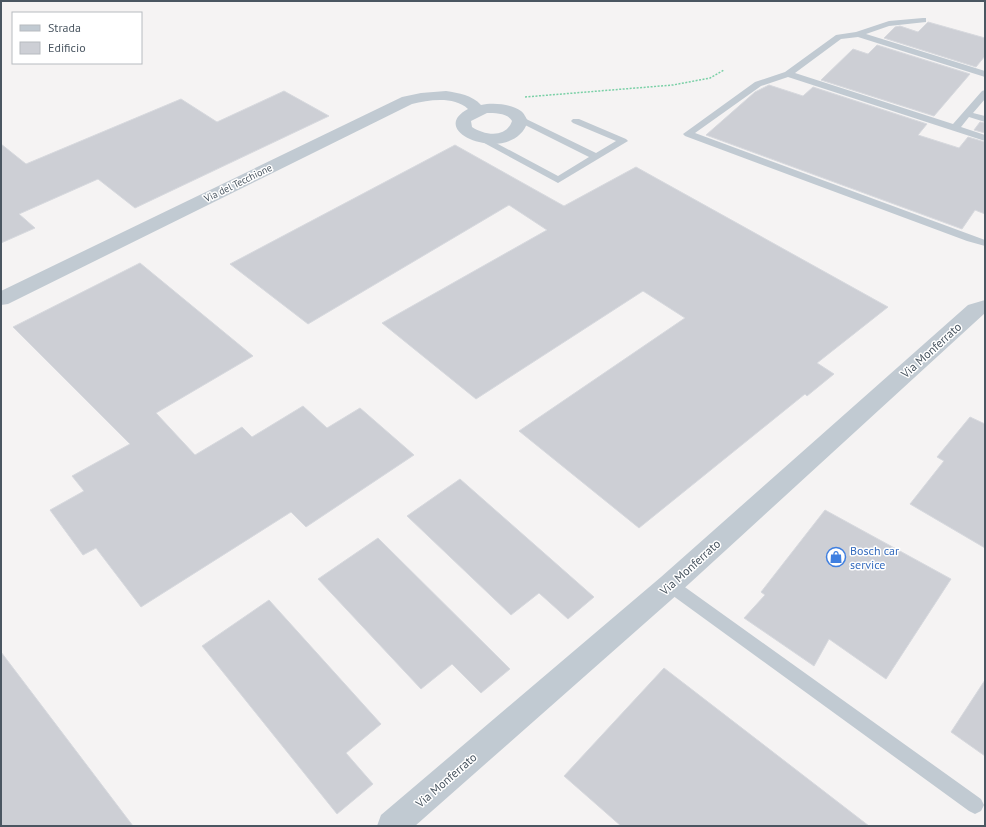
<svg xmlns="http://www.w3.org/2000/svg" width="986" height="827" viewBox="0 0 986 827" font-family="'PT Sans',sans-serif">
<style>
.building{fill:#cdcfd5;stroke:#d7d9de}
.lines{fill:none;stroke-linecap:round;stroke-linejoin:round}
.path{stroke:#7ad0a6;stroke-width:1.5;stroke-dasharray:2 1.5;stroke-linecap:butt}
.lane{fill:#c1cad2;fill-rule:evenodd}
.street{fill:#c1cad2;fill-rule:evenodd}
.labels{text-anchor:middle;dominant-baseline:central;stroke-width:3;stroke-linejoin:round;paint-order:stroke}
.far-street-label{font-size:10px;fill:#4a5661;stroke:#fff}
.street-label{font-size:12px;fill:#4a5661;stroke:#fff}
.shop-label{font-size:12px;fill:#366cbe;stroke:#fff;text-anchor:start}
</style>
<rect width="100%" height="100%" fill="#f5f3f3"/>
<path class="building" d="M 928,22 L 985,38 L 985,56 L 976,67 L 884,38 L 895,27 L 900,26 L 918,32 Z
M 877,45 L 970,74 L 934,116 L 821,80 L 853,49 L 868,54 Z
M 769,85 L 803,96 L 813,87 L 927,124 L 918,135 L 959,148 L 968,137 L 985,142 L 985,214 L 975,210 L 962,229 L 706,135 L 755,92 Z
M 284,91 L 329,116 L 135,208 L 98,179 L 19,214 L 35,228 L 1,243 L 1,144 L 26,164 L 181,99 L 217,122 Z
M 980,122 L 985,123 L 985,133 L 974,130 Z
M 455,145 L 564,206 L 636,167 L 888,307 L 817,363 L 834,374 L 807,396 L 805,394 L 639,528 L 519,431 L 685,318 L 643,291 L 476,399 L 382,323 L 547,230 L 509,205 L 308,324 L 230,264 Z
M 140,263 L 253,356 L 156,413 L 195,455 L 242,427 L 252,437 L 303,406 L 327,428 L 360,408 L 414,455 L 306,527 L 291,512 L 141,607 L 96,548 L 83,555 L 50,510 L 84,491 L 72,476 L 130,444 L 13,327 Z
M 970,417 L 985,424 L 985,548 L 910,504 L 944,461 L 937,457 Z
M 460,479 L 594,597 L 568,619 L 539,593 L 511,615 L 407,516 Z
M 825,510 L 951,579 L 886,679 L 829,639 L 814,666 L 744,618 L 765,595 L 761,592 Z
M 378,538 L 510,669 L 481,693 L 452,664 L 421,689 L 318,579 Z
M 269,600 L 381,724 L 346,753 L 373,784 L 337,814 L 202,646 Z
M 1,652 L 133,826 L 1,826 Z
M 664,668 L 869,826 L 621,826 L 564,776 Z
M 985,680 L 985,756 L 951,732 Z"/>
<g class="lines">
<path class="path" d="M 525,97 L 673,85 L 710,78 L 724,70"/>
<path class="lane" d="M 923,18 L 926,18 L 926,22 L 889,26 L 866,34 L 985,71 L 985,77 L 858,37 L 841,39 L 795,73 L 953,124 L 982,91 L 985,90 L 985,99 L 973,113 L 985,116 L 985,122 L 969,117 L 961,127 L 985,135 L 985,141 L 788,77 L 761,86 L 695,133 L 985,240 L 985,246 L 967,241 L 685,136 L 683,134 L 755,82 L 785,72 L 836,35 L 856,32 L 889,21 Z
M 520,116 L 596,153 L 616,141 L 573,123 L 571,121 L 573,119 L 579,119 L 626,139 L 628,141 L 558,183 L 475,138 L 480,135 L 483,136 L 558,176 L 589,157 L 517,121 L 515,119 Z
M 670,579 L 675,580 L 981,799 L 984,805 L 981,811 L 975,814 L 969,811 L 665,590 L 662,585 L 665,580 Z"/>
<path class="street" d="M 446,91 C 459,93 472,95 481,105 C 493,102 511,104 521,111 C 524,113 526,118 528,121 C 514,167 423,133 468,109 C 454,96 429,100 412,104 L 8,304 L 1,305 L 1,291 L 402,97 L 421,93 ZM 487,113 C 495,113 508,113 512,121 C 506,139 484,135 472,127 L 471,121 Z
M 985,300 L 985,313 L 679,593 L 415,826 L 377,826 L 381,815 L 661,577 L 968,305 Z"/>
</g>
<defs>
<g id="shop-ring" transform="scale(1)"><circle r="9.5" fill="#fff" stroke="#3f7fe0" stroke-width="1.5"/><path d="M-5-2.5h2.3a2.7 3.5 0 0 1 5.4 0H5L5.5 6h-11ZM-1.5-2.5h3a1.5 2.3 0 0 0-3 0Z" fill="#3f7fe0"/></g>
</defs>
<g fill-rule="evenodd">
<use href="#shop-ring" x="836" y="557"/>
</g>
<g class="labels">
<g class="far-street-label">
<text transform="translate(238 183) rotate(-26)">Via del Tecchione</text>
</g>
<g class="street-label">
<text transform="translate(931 350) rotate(-42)">Via Monferrato</text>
<text transform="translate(690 567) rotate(-42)">Via Monferrato</text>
<text transform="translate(446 780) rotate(-41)">Via Monferrato</text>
</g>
<g class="shop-label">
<text x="850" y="550">Bosch car<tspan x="850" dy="14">service</tspan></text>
</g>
</g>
<rect width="986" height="827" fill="none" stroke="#4a5661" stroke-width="4"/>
<rect x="12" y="12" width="130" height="52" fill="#ffffff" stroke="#b7bbc0"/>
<rect x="20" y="25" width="20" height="6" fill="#c1cad2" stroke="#b7bbc0"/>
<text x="48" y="32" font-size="12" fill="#4a5661">Strada</text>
<rect x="20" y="42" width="20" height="12" fill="#cdcfd5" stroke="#b7bbc0"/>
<text x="48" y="52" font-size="12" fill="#4a5661">Edificio</text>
</svg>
